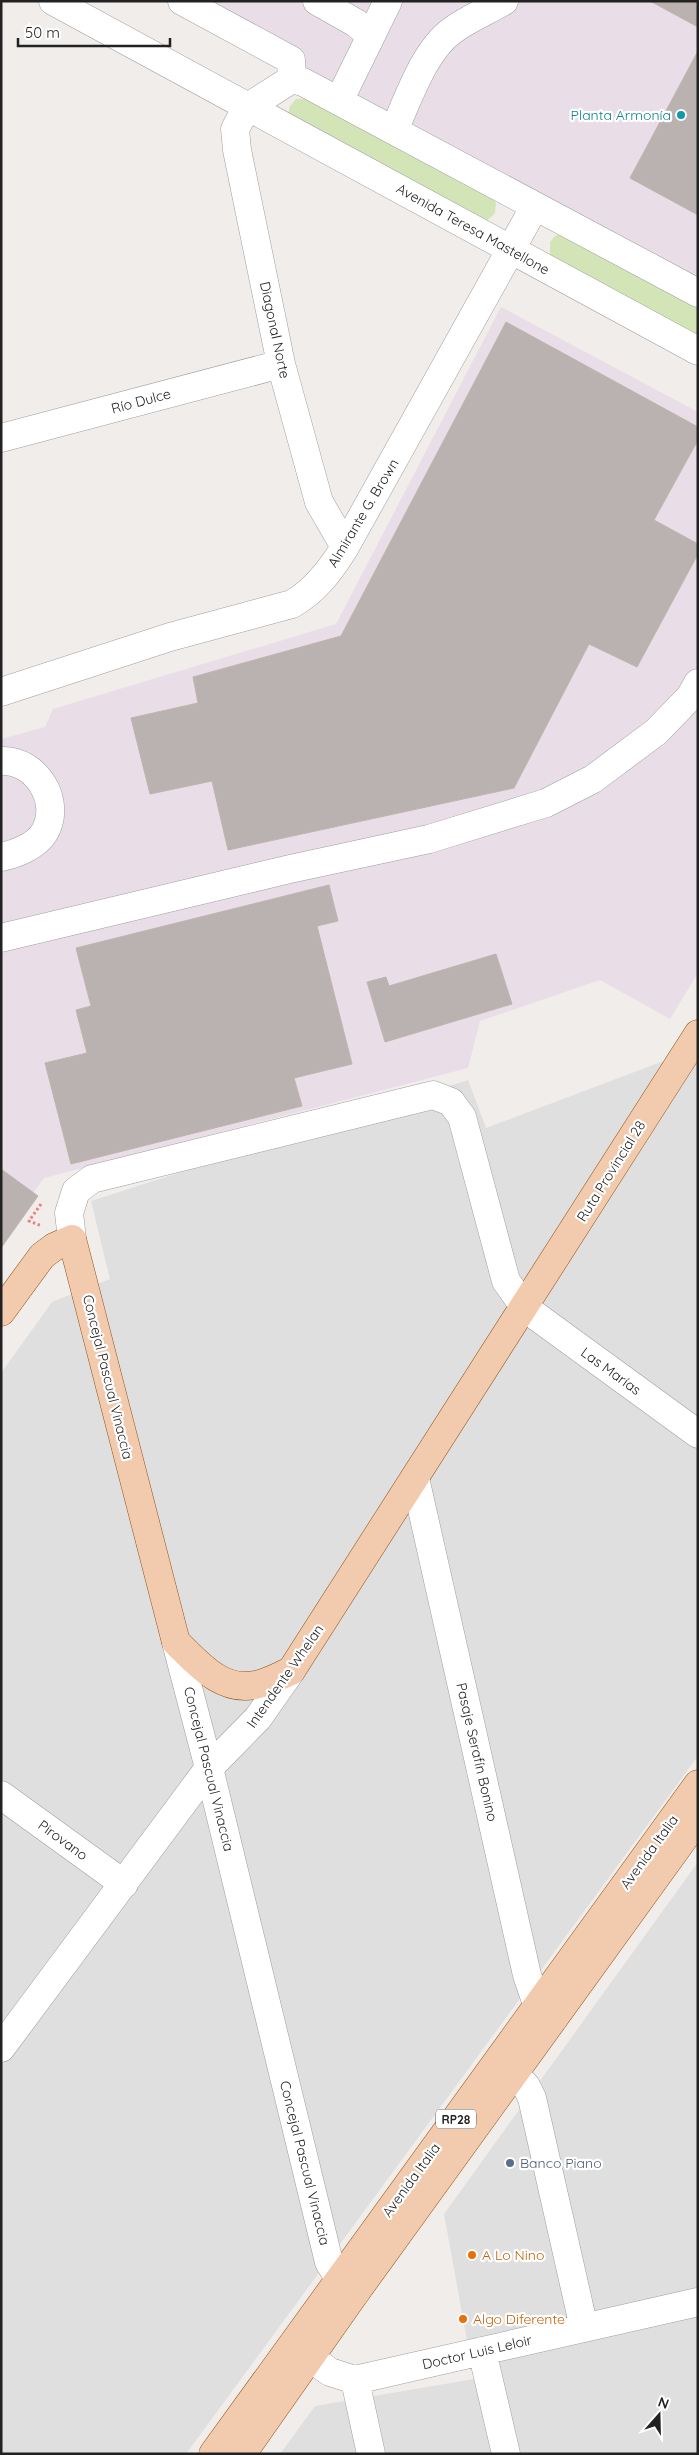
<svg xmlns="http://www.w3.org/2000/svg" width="699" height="2455" viewBox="0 0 699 2455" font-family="Quicksand,sans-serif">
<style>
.residential{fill:#e0dfdf}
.industrial{fill:#e9dde8}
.grass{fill:#d3e4b6}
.building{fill:#bab2b0;stroke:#c1b3ae}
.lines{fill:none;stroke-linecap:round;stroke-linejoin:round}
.minor-casing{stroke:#9f9f9f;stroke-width:29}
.major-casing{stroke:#8d5313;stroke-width:29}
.path{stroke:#ea8185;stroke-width:3;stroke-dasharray:2.5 2.5;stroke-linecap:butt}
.minor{stroke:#fff;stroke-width:28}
.major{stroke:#f2cbae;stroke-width:28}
.culture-dot{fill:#0f9aa8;stroke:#fff;stroke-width:2}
.service-dot{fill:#5c6f8a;stroke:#fff;stroke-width:2}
.food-dot{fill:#e8710a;stroke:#fff;stroke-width:2}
.labels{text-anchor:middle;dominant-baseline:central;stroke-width:4.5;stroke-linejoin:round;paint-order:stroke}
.shield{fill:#fff;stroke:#646464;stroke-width:1}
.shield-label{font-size:12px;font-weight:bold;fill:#222}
.culture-label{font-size:14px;fill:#0d838f;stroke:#fff;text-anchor:end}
.street-label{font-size:14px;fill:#222;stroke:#fff}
.service-label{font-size:14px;fill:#4e5e75;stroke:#fff;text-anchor:start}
.food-label{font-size:14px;fill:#c56008;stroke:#fff;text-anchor:start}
</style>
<rect width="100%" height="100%" fill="#f1edea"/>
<path class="residential" d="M 698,1048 L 698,1756 L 186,2454 L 1,2454 L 1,1373 L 52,1302 L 110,1279 L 91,1201 L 468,1080 L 486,1128 Z
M 698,1862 L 698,2454 L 280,2454 L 315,2406 L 474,2379 L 444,2214 Z"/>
<path class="industrial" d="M 170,1 L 698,1 L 698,281 Z
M 501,307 L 698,412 L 698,973 L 670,1019 L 600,980 L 480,1021 L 468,1068 L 44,1178 L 1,1237 L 1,739 L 45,727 L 53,709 L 336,624 Z"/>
<path class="grass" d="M 296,99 L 306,99 L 490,196 L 496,203 L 495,213 L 488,220 L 477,220 L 288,115 L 290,106 Z
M 562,233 L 698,304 L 698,338 L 550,257 L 550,242 L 555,236 Z"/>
<path class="building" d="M 650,1 L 698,1 L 698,27 Z
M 698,51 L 698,215 L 630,178 Z
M 506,322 L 698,427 L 698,440 L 654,520 L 698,544 L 698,554 L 637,667 L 589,644 L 514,788 L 228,850 L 212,781 L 150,794 L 131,718 L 198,703 L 193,677 L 341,636 Z
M 329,885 L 338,921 L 317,926 L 352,1064 L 294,1078 L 302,1106 L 71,1164 L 45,1063 L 87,1053 L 76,1010 L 91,1006 L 76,948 Z
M 496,954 L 512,1004 L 385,1042 L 367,982 L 386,977 L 389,986 Z
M 1,1169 L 38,1196 L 1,1248 Z"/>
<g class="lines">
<g class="minor-casing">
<path id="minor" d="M 53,1 L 698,351
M 182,1 L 291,60 L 292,79
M 317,1 L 356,23 L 370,35
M 339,101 L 388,1
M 394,130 C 408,100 424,50 453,30 C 468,19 487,11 504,1
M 1,438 L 281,364
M 345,547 L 319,502 L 281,364 L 237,150 L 235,129 L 243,114 L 248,107 L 292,79 L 303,82 L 698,293
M 1,692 L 170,637 L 292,604 C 315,591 331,570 345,547 L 535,206
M 1,761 C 36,759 63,802 44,833 C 36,846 16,854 1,857
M 1,938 L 290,869 L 429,839 L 546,803 L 593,779 L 656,732 L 690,697 L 698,683
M 72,1239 L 69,1213 L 76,1191 L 92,1179 L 433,1095 L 451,1102 L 462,1117 L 506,1281 L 525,1308 L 698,1434
M 415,1478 L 527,1975 L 538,2007 L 554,2018
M 176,1642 L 209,1768 L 329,2262 L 339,2279 L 356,2292
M 1,1795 L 124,1884
M 1,2048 L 209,1768 L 258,1718 L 291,1671
M 499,2060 L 526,2086 L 532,2098 L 584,2328
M 293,2346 L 330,2372 L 355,2380 L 698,2302
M 482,2351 L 506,2454
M 355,2380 L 371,2454"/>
</g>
<g class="major-casing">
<path id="major" d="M 1,1312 L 42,1256 L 54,1247 L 72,1239 L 176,1642 C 198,1663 221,1692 255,1685 C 267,1683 279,1676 291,1671 L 698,1034
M 213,2454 L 698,1784
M 242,2454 L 356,2292 L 698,1819"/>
</g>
<path class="path" d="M 41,1204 L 29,1221 L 42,1226"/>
<use href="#minor" class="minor"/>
<use href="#major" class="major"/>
</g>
<circle class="culture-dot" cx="681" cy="115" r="5"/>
<circle class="service-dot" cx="510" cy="2163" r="5"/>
<g class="food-dot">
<circle cx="472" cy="2255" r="5"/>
<circle cx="463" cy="2319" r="5"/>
</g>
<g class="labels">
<rect class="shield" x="436" y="2109.5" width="40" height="19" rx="4"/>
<g class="shield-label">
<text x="456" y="2119">RP28</text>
</g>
<g class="culture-label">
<text x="671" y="115">Planta Armonía</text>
</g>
<g class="street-label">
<text transform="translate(473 229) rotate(29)">Avenida Teresa Mastellone</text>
<text transform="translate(275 330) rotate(78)">Diagonal Norte</text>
<text transform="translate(141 401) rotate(-15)">Río Dulce</text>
<text transform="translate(363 513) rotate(-59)">Almirante G. Brown</text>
<text transform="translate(611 1171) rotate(-58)">Ruta Provincial 28</text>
<text transform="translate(611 1371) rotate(36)">Las Marías</text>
<text transform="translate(108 1377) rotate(76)">Concejal Pascual Vinaccia</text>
<text transform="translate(285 1676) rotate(-55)">Intendente Whelan</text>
<text transform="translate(477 1752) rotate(77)">Pasaje Serafín Bonino</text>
<text transform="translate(209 1769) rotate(76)">Concejal Pascual Vinaccia</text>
<text transform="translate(63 1840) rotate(36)">Pirovano</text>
<text transform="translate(649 1852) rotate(-54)">Avenida Italia</text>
<text transform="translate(305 2163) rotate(76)">Concejal Pascual Vinaccia</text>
<text transform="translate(411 2180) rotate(-54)">Avenida Italia</text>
<text transform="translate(477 2352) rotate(-13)">Doctor Luis Leloir</text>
</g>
<g class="service-label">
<text x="520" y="2163">Banco Piano</text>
</g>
<g class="food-label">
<text x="482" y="2255">A Lo Nino</text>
<text x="473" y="2319">Algo Diferente</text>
</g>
</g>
<rect width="699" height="2455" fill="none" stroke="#222222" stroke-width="5"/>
<g transform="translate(659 2415) rotate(20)" stroke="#ffffff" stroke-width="4" paint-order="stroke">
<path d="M0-4L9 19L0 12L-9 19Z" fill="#222222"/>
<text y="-8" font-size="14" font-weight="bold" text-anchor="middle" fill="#222222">N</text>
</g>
<path d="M18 38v8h152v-8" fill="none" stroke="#222222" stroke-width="2.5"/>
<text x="25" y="38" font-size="15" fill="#222222" stroke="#ffffff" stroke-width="4" paint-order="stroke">50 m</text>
</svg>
